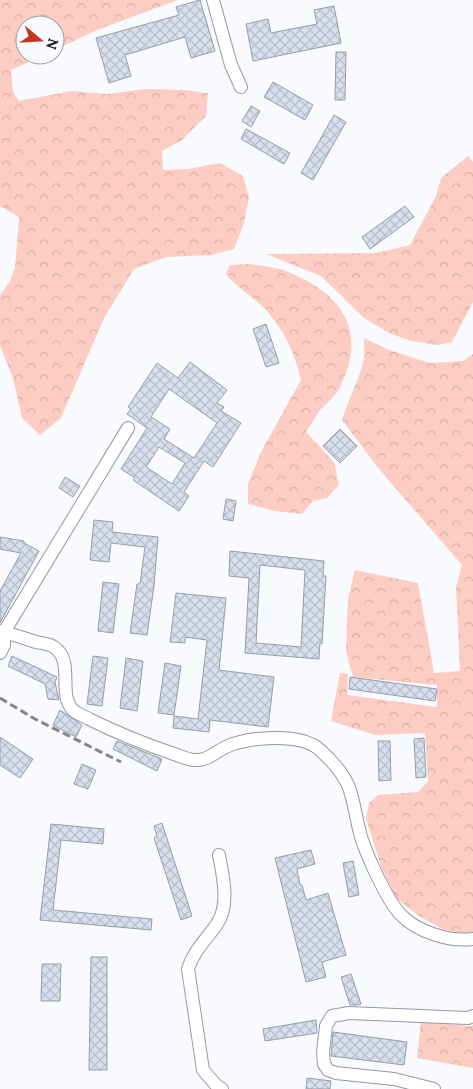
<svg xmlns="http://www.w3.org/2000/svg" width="473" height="1089" viewBox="0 0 473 1089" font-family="Lora,serif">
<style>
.forest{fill:url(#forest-crowns)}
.building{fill:url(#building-cross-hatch);stroke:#979daa;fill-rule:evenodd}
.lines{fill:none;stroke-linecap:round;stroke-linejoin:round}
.minor-casing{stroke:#9299a6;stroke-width:14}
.minor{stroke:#fff;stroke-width:12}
.rail{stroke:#84868a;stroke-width:3;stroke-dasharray:8 4;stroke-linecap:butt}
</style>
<defs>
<pattern id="forest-crowns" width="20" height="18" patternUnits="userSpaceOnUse" patternTransform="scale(1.25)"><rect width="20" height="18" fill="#fdcdc3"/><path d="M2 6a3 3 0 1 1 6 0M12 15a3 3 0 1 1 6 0" fill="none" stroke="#d8afa7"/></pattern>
<pattern id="building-cross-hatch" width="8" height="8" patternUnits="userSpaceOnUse" patternTransform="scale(1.25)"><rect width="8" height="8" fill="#d7deec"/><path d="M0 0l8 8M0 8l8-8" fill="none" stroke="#b8beca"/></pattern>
</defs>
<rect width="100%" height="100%" fill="#f8fafd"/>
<path class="forest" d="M 0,0 L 178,0 L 97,30 L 55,50 L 55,25 L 25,25 L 25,55 L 44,55 L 11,70 L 13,92 L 19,101 L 71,91 L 107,94 L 145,89 L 185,90 L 208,93 L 206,116 L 182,140 L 162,151 L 163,170 L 188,169 L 220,163 L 243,176 L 249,197 L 244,223 L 234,249 L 211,255 L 166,257 L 134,269 L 104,318 L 61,418 L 40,435 L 22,418 L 13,378 L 0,346 L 0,295 L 9,283 L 15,268 L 19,217 L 0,206 Z
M 468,156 L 473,162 L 473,302 L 452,342 L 438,345 L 411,341 L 389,333 L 364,318 L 321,276 L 266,254 L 377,253 L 410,245 L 436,196 L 441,178 Z
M 249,264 C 261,266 275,267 286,271 C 340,292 369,330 340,387 C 336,396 325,404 318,413 C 314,419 310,426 306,432 L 334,462 L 339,485 L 327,498 L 313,501 L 302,514 L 275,511 L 248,504 L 248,484 L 261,452 L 301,380 C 295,354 284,330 266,310 C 256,299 241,290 230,279 L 226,273 L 230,265 Z
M 364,338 L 389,350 L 430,363 L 463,361 L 473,354 L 473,932 L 468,934 L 444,930 L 419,916 L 396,898 L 382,869 L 366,819 L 369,803 L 378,795 L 418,792 L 428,781 L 425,733 L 375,735 L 331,721 L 340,673 L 348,674 L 347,695 L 437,707 L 437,685 L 353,677 L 346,651 L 348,599 L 355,570 L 418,583 L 434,673 L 460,671 L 456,587 L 462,565 L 378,468 L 342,420 C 348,399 360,379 364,358 C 365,352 364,344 364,338 Z
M 421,1021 L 469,1026 L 473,1025 L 473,1068 L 417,1058 Z"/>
<path class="building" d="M 200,0 L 215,51 L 191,58 L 185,37 L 125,55 L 131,76 L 109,83 L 96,38 L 179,15 L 176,7 Z
M 334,6 L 341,43 L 253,61 L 246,24 L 268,19 L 271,33 L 317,24 L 314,10 Z
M 336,52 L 346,52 L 345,100 L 335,100 Z
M 273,82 L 313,105 L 305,120 L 264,97 Z
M 251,106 L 260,111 L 251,127 L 242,121 Z
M 334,115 L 346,122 L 313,180 L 301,173 Z
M 246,129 L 290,153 L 284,164 L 241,139 Z
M 405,206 L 414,217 L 370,249 L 362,237 Z
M 266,324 L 279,363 L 266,367 L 253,329 Z
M 190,362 L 227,390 L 217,403 L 224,407 L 221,411 L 241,423 L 213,467 L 204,461 L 184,492 L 189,496 L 179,511 L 133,480 L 135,478 L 121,469 L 147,428 L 127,414 L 131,409 L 128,407 L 157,363 L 178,378 ZM 169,389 L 217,423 L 194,458 L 164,439 L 170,429 L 151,417 ZM 159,447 L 185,463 L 172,484 L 146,467 Z
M 340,429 L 357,446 L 340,463 L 323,446 Z
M 65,477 L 80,486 L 73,497 L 59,488 Z
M 226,499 L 236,501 L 233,521 L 223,519 Z
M 94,520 L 113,522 L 112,532 L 158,537 L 154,586 L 147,635 L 130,633 L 137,584 L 140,584 L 145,547 L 111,543 L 109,562 L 90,560 Z
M 0,537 L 24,541 L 24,543 L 39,551 L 0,623 L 0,591 L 21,553 L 0,549 Z
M 230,551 L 324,561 L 323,576 L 326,576 L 322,644 L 320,643 L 319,659 L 245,653 L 249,578 L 229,576 ZM 260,565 L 305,570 L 301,647 L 256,643 Z
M 103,582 L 119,584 L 113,633 L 98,631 Z
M 176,593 L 226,598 L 219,670 L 274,677 L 268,727 L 210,720 L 209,732 L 173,728 L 174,716 L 198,719 L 207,640 L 185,637 L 185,643 L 170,642 Z
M 12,656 L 57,677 L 55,682 L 59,700 L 48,699 L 45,684 L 8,666 Z
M 93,656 L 108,658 L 102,706 L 87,704 Z
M 126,658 L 143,661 L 137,711 L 120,708 Z
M 165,663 L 181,666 L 174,715 L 158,713 Z
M 350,677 L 437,689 L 435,701 L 349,689 Z
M 60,710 L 82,725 L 76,737 L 53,725 Z
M 0,737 L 33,759 L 20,778 L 0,765 Z
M 424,738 L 426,777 L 416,778 L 414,739 Z
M 117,741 L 162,759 L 157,771 L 113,749 Z
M 378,741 L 390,741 L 391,780 L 379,781 Z
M 82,764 L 96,770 L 88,789 L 74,784 Z
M 162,823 L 192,916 L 181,920 L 154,838 L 157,836 L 154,826 Z
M 51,824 L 104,829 L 103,844 L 61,840 L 53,910 L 152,919 L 151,930 L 40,920 Z
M 311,850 L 315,864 L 297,869 L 300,885 L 302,885 L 306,900 L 328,893 L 346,955 L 322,962 L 326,977 L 306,982 L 275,858 Z
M 353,861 L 359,895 L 349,897 L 343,863 Z
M 91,957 L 107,957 L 107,1070 L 89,1070 Z
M 42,964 L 61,964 L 60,1001 L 41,1001 Z
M 351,974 L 361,1004 L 357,1005 L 350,1005 L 341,977 Z
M 316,1020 L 317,1033 L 265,1041 L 263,1029 Z
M 333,1032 L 407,1042 L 404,1065 L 331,1056 Z
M 307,1078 L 331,1081 L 330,1089 L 306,1089 Z"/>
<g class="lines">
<g class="minor-casing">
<path id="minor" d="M 213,0 L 231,65 L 241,87
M 0,631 C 12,634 24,638 36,642 C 41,643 50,644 54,647 C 75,661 57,694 73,710 C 77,714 84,716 89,719 C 117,733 147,745 177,755 C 182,757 189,760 195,760 C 207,761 215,752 226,747 C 247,737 301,732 320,750 C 330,759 342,772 348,785 C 355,802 356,822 362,840 C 369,860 386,898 400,914 C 417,932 449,942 473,939
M 0,653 L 4,645 L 4,632 L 128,428
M 219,855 C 223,876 230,905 217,924 C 206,940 194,950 188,969 L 203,1070 L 216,1085 L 222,1089
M 434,1089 L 394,1079 L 336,1073 L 328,1070 L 324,1064 L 323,1052 L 326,1026 L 332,1016 L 349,1013 L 468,1018 L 473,1016"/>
</g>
<use href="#minor" class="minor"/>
<path class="rail" d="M 0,698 L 35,719 L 121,762"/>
</g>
<g transform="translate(40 40) rotate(108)"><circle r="24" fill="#f8fafd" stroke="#9c9ea1"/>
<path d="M0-4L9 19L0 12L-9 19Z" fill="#c1361f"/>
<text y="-8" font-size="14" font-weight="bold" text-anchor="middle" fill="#111318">N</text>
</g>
</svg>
